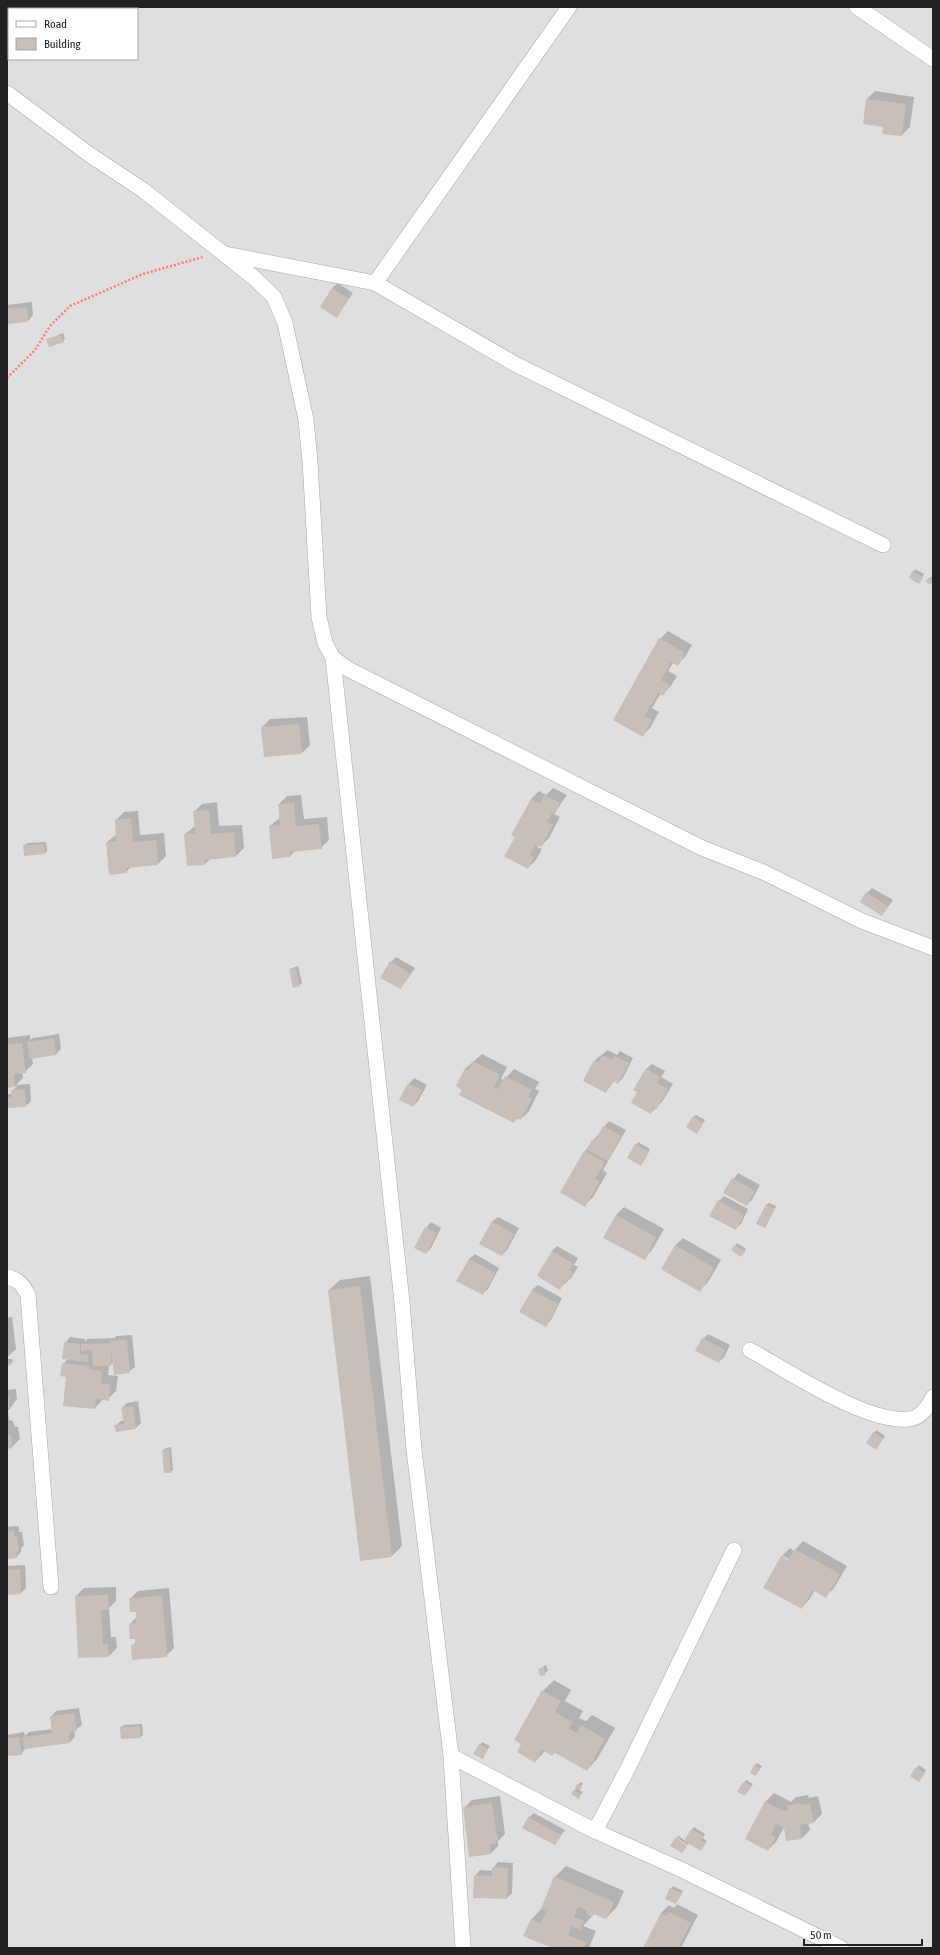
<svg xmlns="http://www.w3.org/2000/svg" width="940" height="1955" viewBox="0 0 940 1955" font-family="'Asap Condensed',sans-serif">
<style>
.residential{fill:#e0dfdf;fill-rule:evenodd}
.shadow{fill:#0003;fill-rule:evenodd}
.building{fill:#c7bfb8}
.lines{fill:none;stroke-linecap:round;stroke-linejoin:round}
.minor-casing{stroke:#a9a9a9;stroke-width:16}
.path{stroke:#fa8072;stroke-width:2.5;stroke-dasharray:2 2;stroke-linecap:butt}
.minor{stroke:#fff;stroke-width:15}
</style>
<rect width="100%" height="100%" fill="#f2efe9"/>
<path class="residential" d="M 7,7 L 933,7 L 933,1948 L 7,1948 ZM 9,9 L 137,9 L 137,59 L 9,59 Z"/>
<path class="shadow" d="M 875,91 L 914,97 L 910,127 L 902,135 L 884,126 L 867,99 Z
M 338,283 L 353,293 L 337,316 L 332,288 Z
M 32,302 L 33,315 L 28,321 L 7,323 L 7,305 Z
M 63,333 L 65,339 L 63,341 L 47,340 Z
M 915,569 L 924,574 L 921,580 L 910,577 Z
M 931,576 L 933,581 L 931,584 L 927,582 Z
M 668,631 L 692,645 L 685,657 L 677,665 L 673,663 L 668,671 L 677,676 L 671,686 L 663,694 L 661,693 L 652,708 L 659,712 L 650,728 L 642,736 L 614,720 L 660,639 Z
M 307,717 L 310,745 L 302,753 L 262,727 L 270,719 Z
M 553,788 L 567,795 L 554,814 L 560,817 L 549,838 L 541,846 L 538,844 L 537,847 L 542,849 L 536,860 L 528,868 L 516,837 L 531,799 L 539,791 L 546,795 Z
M 301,795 L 304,819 L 327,817 L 329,840 L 321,848 L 296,850 L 290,856 L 270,826 L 280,818 L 279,804 L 287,796 Z
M 217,802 L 219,826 L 242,825 L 244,848 L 236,856 L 211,858 L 205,864 L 185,834 L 195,826 L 194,812 L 202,804 Z
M 138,811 L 140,835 L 164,833 L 166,856 L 158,864 L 132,866 L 126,872 L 107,842 L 117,834 L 116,820 L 124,812 Z
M 46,842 L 47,851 L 45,853 L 25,855 L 24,846 L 27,843 Z
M 872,888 L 893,900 L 882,915 L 867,893 Z
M 396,957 L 415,968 L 401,988 L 391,962 Z
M 298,966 L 302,983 L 299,985 L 290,969 Z
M 59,1034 L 61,1049 L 56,1054 L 32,1058 L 33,1064 L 25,1072 L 22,1072 L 23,1078 L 16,1085 L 30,1084 L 31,1101 L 26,1106 L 7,1107 L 7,1094 L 13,1094 L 13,1090 L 17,1086 L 7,1087 L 7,1038 L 30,1035 L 30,1040 L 33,1038 Z
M 608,1050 L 617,1055 L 620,1051 L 633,1058 L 623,1078 L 618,1083 L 614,1081 L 606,1092 L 584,1080 L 595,1060 Z
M 482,1054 L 507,1067 L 501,1079 L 504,1080 L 514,1069 L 539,1082 L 535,1089 L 539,1091 L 529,1111 L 521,1119 L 518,1118 L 514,1122 L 457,1086 L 466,1068 Z
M 652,1064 L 665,1071 L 661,1077 L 673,1084 L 662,1102 L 651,1113 L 639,1092 L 646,1069 Z
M 414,1078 L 427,1085 L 418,1101 L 413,1106 L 401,1100 L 409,1084 Z
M 696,1115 L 705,1120 L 699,1130 L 693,1117 Z
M 609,1121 L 626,1130 L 603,1170 L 607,1173 L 593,1197 L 585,1205 L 562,1192 L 585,1151 Z
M 638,1142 L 650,1149 L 643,1163 L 636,1145 Z
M 738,1173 L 760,1185 L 752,1200 L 746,1205 L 725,1192 Z
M 724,1196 L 748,1209 L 741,1224 L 735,1229 L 719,1201 Z
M 769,1203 L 776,1206 L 765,1227 L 766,1205 Z
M 624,1207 L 664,1229 L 652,1250 L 644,1258 L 616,1215 Z
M 498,1217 L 519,1228 L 507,1250 L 502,1255 L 492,1222 Z
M 431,1222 L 441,1228 L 431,1248 L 426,1253 L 426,1228 Z
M 683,1238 L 721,1260 L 708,1282 L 700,1290 L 675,1246 Z
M 737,1243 L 746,1249 L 744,1253 L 733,1250 Z
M 557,1246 L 578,1258 L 574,1265 L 578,1267 L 571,1278 L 560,1288 L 538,1275 L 552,1251 Z
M 475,1254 L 499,1268 L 488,1289 L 482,1294 L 458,1281 L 469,1259 Z
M 370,1276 L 402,1546 L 392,1556 L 329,1290 L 340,1280 Z
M 538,1285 L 562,1298 L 551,1320 L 546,1325 L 521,1312 L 532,1290 Z
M 12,1317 L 16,1349 L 7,1357 L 7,1318 Z
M 708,1334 L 730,1345 L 724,1357 L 719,1362 L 703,1339 Z
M 132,1335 L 135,1367 L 129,1372 L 113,1363 L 109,1365 L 108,1375 L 118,1376 L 116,1391 L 108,1399 L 103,1399 L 95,1408 L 67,1376 L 63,1364 L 68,1359 L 65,1343 L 70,1337 L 85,1339 L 85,1342 L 87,1339 L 115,1338 L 116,1336 Z
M 7,1359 L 12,1359 L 13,1362 L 7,1365 Z
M 16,1389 L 17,1399 L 8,1411 L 9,1420 L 13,1421 L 15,1427 L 18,1427 L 20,1439 L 12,1447 L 7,1448 L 7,1390 Z
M 138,1401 L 141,1423 L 136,1428 L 115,1426 L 121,1421 L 124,1420 L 122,1408 L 127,1403 Z
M 876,1430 L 885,1436 L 876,1449 L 874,1433 Z
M 171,1447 L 173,1470 L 170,1472 L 163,1450 L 166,1448 Z
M 19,1526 L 19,1532 L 22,1532 L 24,1545 L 21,1548 L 21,1552 L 16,1557 L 7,1558 L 7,1527 Z
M 803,1541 L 847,1566 L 834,1588 L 826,1596 L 815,1590 L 809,1600 L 801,1608 L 782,1556 L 790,1548 L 794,1551 ZM 783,1556 L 793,1561 L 792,1563 L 783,1558 Z
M 25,1565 L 26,1588 L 21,1593 L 7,1594 L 7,1566 Z
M 116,1587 L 116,1601 L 109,1608 L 111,1637 L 116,1637 L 117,1648 L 109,1656 L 76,1596 L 84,1588 Z
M 169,1588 L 174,1648 L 166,1656 L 132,1646 L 137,1641 L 130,1624 L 137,1617 L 136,1610 L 130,1599 L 138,1591 Z
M 546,1665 L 548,1671 L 541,1675 L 539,1669 Z
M 554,1680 L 571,1690 L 565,1701 L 583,1711 L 579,1718 L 586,1721 L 592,1715 L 615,1728 L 597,1759 L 587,1770 L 555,1752 L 552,1755 L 545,1751 L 535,1762 L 543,1691 Z
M 79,1708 L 82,1725 L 74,1731 L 75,1737 L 70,1742 L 26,1748 L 21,1754 L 7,1755 L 7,1735 L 24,1732 L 25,1736 L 29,1732 L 52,1729 L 51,1717 L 56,1711 Z
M 142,1724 L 143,1735 L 140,1737 L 121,1727 L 124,1725 Z
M 482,1742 L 490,1746 L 482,1758 L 474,1754 Z
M 757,1763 L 762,1766 L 756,1775 L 751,1772 Z
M 919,1765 L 926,1770 L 921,1778 L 912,1776 Z
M 746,1780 L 753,1784 L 745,1795 L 738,1791 Z
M 580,1782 L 583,1783 L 579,1790 L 583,1792 L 579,1797 L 572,1794 Z
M 774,1793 L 791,1802 L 796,1797 L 808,1795 L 809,1798 L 818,1796 L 822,1814 L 814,1822 L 808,1823 L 810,1830 L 802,1838 L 784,1827 L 776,1842 L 768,1850 L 746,1839 L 766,1801 Z
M 500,1796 L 505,1834 L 498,1841 L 498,1846 L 490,1854 L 464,1808 L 472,1800 Z
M 534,1813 L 565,1830 L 555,1844 L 528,1818 Z
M 694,1827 L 705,1834 L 703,1838 L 707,1841 L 701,1850 L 689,1843 L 687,1845 L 677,1837 L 679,1836 L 685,1841 Z
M 498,1862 L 513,1863 L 512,1893 L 507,1898 L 475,1876 L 480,1870 L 493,1871 L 493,1868 Z
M 566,1866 L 624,1891 L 617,1907 L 606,1918 L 595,1913 L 583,1926 L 596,1931 L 589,1948 L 554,1948 L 525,1935 L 532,1919 L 542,1908 L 555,1877 Z
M 673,1886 L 683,1891 L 676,1903 L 671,1888 Z
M 677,1904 L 698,1915 L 681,1948 L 644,1948 L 661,1913 L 669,1905 L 674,1908 Z"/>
<path class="building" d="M 866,99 L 906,104 L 902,136 L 882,134 L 883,127 L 863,124 Z
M 332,288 L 349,298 L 337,318 L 320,307 Z
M 27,307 L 28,322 L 7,324 L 7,309 Z
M 61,335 L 64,342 L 49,347 L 46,339 Z
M 912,571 L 923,577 L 919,584 L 909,578 Z
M 928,578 L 933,580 L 931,585 L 926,582 Z
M 659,638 L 685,653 L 678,666 L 671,662 L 661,680 L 670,685 L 663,696 L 658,693 L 645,716 L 652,720 L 643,737 L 613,720 Z
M 299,724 L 302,754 L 264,757 L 261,727 Z
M 544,795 L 560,803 L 554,815 L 552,813 L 547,822 L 553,825 L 541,847 L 535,844 L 530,855 L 534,857 L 528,869 L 504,856 L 515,837 L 511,835 L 531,799 L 540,804 Z
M 294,803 L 296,826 L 319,824 L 322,849 L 290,852 L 290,857 L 272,859 L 269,826 L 280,825 L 278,804 Z
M 209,810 L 211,834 L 234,832 L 236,857 L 205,860 L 205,865 L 187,866 L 184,834 L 195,833 L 193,811 Z
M 131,818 L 133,842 L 156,840 L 158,865 L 126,868 L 127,873 L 109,875 L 106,842 L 116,841 L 115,820 Z
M 44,844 L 45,854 L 24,856 L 23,845 Z
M 866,892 L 888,906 L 882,916 L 860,902 Z
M 390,961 L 410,973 L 401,989 L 380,978 Z
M 296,968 L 300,986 L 293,988 L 289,969 Z
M 54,1038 L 56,1055 L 30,1059 L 27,1042 Z
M 22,1043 L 26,1073 L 14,1074 L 15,1087 L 7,1088 L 7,1044 Z
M 602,1055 L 612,1060 L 614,1056 L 629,1063 L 618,1084 L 613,1081 L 606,1093 L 583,1081 L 594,1060 L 598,1062 Z
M 473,1061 L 500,1075 L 494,1087 L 498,1089 L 505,1076 L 532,1090 L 528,1097 L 532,1099 L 521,1120 L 517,1118 L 514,1123 L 459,1095 L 462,1090 L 456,1086 L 465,1068 L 469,1070 Z
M 646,1068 L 660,1077 L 657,1083 L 668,1089 L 657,1109 L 654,1107 L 651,1114 L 631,1103 L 637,1092 L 633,1090 Z
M 408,1083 L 422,1090 L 413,1107 L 399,1100 Z
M 25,1089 L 26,1107 L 7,1108 L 7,1098 L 12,1098 L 11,1090 Z
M 693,1116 L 703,1123 L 697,1134 L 686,1127 Z
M 603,1126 L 621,1136 L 608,1161 L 587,1150 L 592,1139 L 595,1141 Z
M 635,1144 L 649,1152 L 641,1166 L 627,1158 Z
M 584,1151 L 605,1162 L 595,1179 L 600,1181 L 585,1207 L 560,1192 Z
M 732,1178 L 755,1191 L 747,1206 L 723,1193 Z
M 718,1200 L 744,1215 L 736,1230 L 709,1216 Z
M 766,1204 L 775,1209 L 765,1228 L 756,1224 Z
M 616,1215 L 656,1237 L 645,1260 L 603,1238 Z
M 492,1221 L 514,1234 L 502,1256 L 479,1244 Z
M 425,1227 L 437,1233 L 426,1254 L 414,1248 Z
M 675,1245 L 714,1268 L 700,1292 L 661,1269 Z
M 734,1245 L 745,1251 L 741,1257 L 731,1250 Z
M 552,1251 L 574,1264 L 569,1270 L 573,1273 L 566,1284 L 564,1283 L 560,1290 L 537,1276 Z
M 469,1259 L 495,1273 L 483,1295 L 456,1281 Z
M 360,1286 L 392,1557 L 360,1561 L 328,1290 Z
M 532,1290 L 558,1304 L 546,1327 L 519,1312 Z
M 702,1338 L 725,1350 L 719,1363 L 695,1351 Z
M 127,1340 L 130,1373 L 114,1375 L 111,1349 L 111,1366 L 93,1366 L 92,1350 L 81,1351 L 81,1344 L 110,1343 L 110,1341 Z
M 64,1342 L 80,1344 L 80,1354 L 89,1355 L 88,1362 L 62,1359 Z
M 7,1361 L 10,1361 L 11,1365 L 7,1366 Z
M 62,1363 L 89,1366 L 89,1369 L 102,1371 L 101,1383 L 110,1384 L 109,1401 L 96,1399 L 95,1409 L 63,1406 L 66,1377 L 60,1376 Z
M 7,1397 L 9,1397 L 10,1408 L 7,1408 Z
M 133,1406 L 136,1429 L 116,1432 L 114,1425 L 124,1424 L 121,1408 Z
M 873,1432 L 883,1438 L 876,1450 L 866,1443 Z
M 7,1435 L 11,1435 L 12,1448 L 7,1449 Z
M 169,1449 L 171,1473 L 164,1473 L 162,1450 Z
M 14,1530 L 14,1536 L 17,1537 L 19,1551 L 16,1552 L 17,1558 L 7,1559 L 7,1531 Z
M 795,1549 L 840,1574 L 826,1598 L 813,1590 L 802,1609 L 763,1588 L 781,1556 L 788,1560 Z
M 20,1569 L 21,1594 L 7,1595 L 7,1570 Z
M 108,1595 L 109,1610 L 101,1610 L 103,1644 L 108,1644 L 109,1657 L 78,1658 L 75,1596 Z
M 162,1596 L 167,1657 L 132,1660 L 131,1645 L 136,1645 L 135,1639 L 130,1639 L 129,1624 L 136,1623 L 136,1612 L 130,1612 L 129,1598 Z
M 544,1667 L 546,1675 L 540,1676 L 538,1669 Z
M 542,1690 L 561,1701 L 555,1712 L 573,1722 L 569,1729 L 577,1733 L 581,1725 L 605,1739 L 587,1771 L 554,1752 L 552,1756 L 542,1750 L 535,1763 L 517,1752 L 521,1744 L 514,1740 Z
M 74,1713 L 77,1731 L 69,1733 L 70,1743 L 24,1749 L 23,1737 L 52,1733 L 50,1716 Z
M 140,1726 L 141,1738 L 121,1739 L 120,1727 Z
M 19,1737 L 22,1755 L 7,1756 L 7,1739 Z
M 479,1744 L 488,1749 L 483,1759 L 473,1754 Z
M 754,1765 L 760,1768 L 756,1776 L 750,1773 Z
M 916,1767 L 925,1773 L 919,1782 L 910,1776 Z
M 743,1782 L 751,1786 L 745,1796 L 737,1792 Z
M 577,1784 L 582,1786 L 580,1791 L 575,1788 Z
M 573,1790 L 581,1794 L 579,1799 L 571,1794 Z
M 765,1801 L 784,1811 L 788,1810 L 787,1805 L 800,1803 L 801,1805 L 810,1804 L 814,1823 L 800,1825 L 802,1839 L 786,1841 L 784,1828 L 776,1824 L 771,1835 L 776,1837 L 768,1851 L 745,1839 Z
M 492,1803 L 498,1843 L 490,1844 L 491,1854 L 469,1857 L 463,1807 Z
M 528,1817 L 561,1835 L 555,1845 L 522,1828 Z
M 691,1829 L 704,1836 L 701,1841 L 705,1843 L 701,1851 L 684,1841 Z
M 676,1837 L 687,1846 L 682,1853 L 670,1846 Z
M 492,1867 L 508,1868 L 507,1899 L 473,1898 L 474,1875 L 492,1876 Z
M 554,1876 L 614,1902 L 606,1919 L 594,1914 L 592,1917 L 586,1914 L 587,1910 L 578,1907 L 574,1917 L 584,1921 L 580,1930 L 572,1926 L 568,1935 L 586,1942 L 584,1948 L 552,1948 L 523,1936 L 531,1919 L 541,1923 L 546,1911 L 541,1909 Z
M 670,1888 L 682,1893 L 676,1904 L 665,1899 Z
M 669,1912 L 691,1923 L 678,1948 L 643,1948 L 661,1913 L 666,1916 Z"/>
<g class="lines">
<g class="minor-casing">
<path id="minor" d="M 857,7 L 933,59
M 7,93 L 90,155 L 143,190 L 253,277 L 274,297 L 285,323 L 306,420 L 310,461 L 319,617 L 325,643 L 333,658 L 348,669 L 702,848 L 763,872 L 862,921 L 933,948
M 225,254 L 375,283 L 515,364 L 883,545
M 375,283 L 569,7
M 333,658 L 402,1302 L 414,1450 L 451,1756 L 463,1948
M 7,1277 C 18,1279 23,1285 28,1295 L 51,1587
M 750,1350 C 788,1371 867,1424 909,1419 C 920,1418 928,1407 933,1397
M 451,1756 L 595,1831 L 680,1869 L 841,1948
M 595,1831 L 629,1766 L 734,1550"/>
</g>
<path class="path" d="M 7,378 L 35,350 L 50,326 L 70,306 L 143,274 L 203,257"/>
<use href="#minor" class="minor"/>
</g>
<rect width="940" height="1955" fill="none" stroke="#222222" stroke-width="16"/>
<rect x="8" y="8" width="130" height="52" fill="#ffffff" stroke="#a7a7a7"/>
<rect x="16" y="21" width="20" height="6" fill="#ffffff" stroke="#a7a7a7"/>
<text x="44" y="28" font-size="12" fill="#222222">Road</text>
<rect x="16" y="38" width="20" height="12" fill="#c7bfb8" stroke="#a7a7a7"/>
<text x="44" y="48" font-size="12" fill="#222222">Building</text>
<path d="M804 1939v6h118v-6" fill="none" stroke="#222222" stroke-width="2"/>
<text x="810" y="1939" font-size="12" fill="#222222" stroke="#ffffff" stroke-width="3" paint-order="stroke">50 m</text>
</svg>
